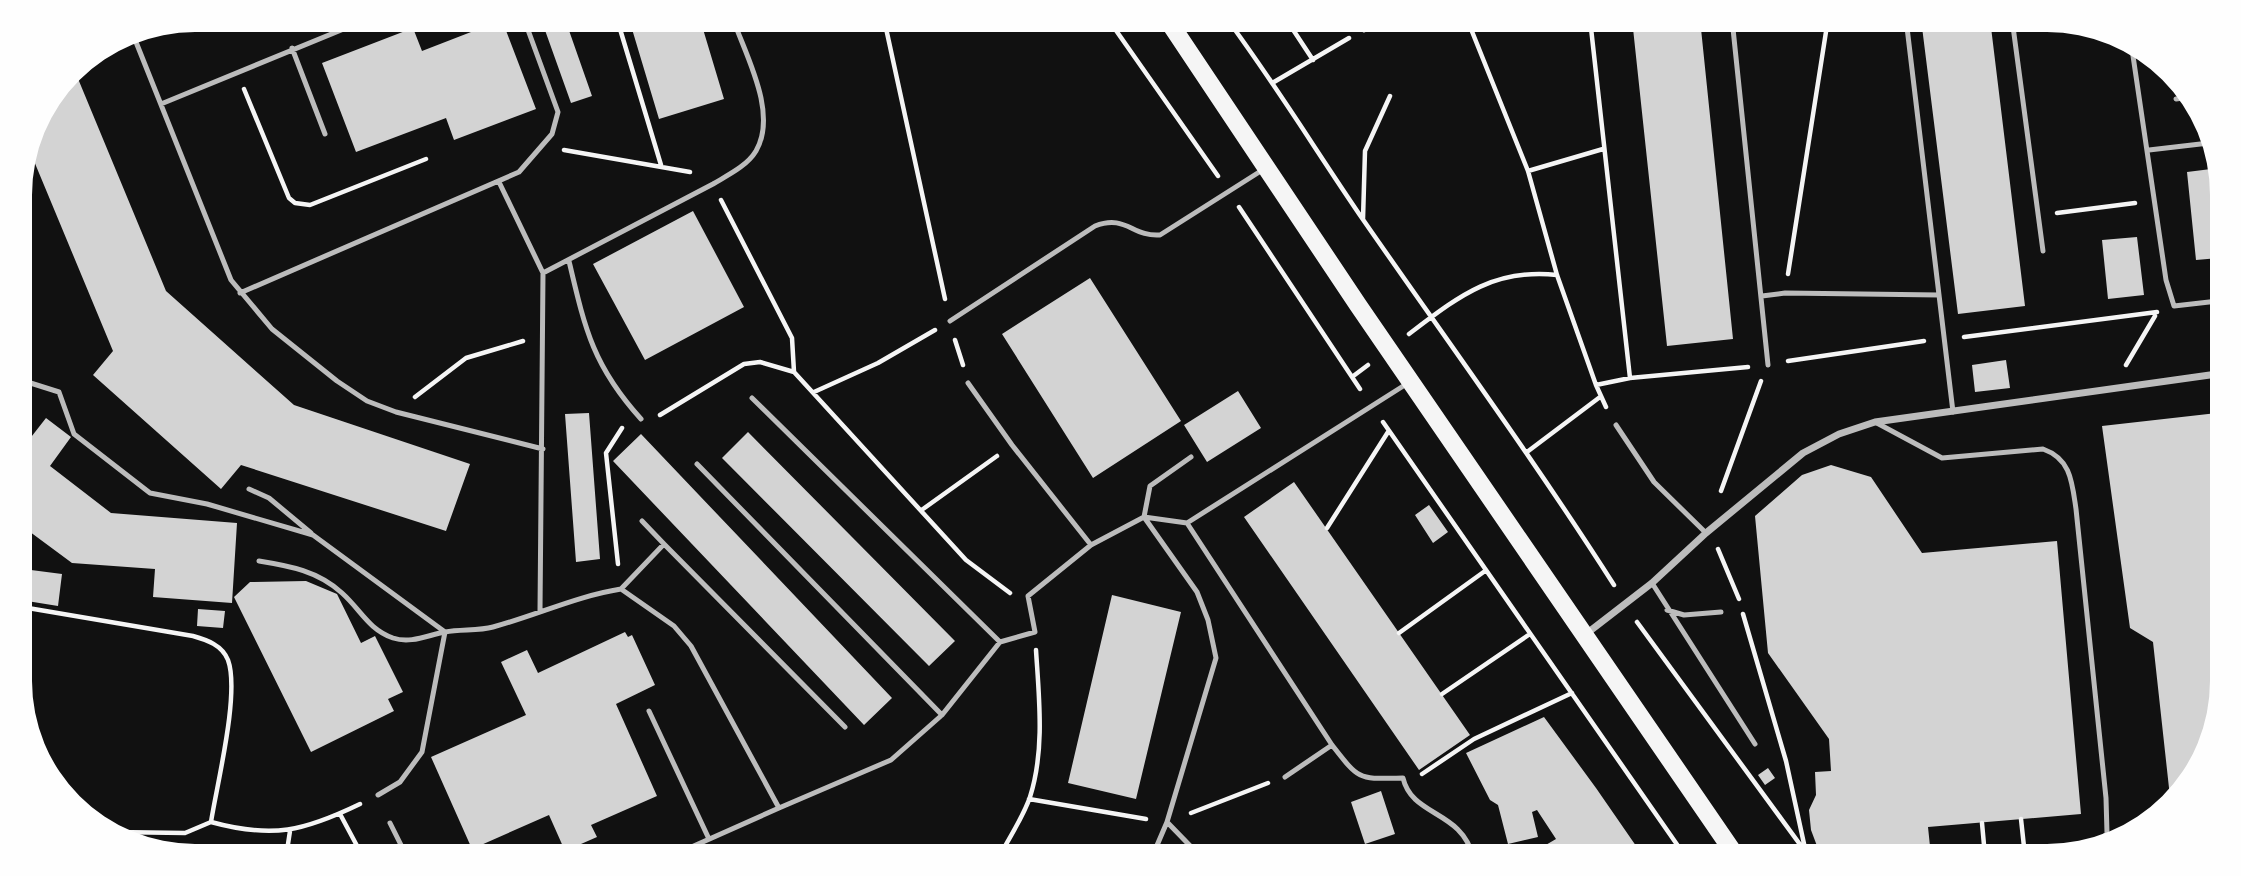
<svg xmlns="http://www.w3.org/2000/svg" width="2241" height="876" viewBox="0 0 2241 876" font-family="'DejaVu Sans',sans-serif">
<style>
.building{fill:#d3d3d3}
.lines{fill:none;stroke-linecap:round;stroke-linejoin:round}
.path{stroke:#f5f5f5;stroke-width:4.5}
.service{stroke:#bcbcbc;stroke-width:5}
.minor{stroke:#bcbcbc;stroke-width:7}
.primary{stroke:#f5f5f5;stroke-width:18}
</style>
<rect width="100%" height="100%" fill="#111"/>
<path class="building" d="M 541,19 L 565,19 L 592,96 L 571,103 Z
M 629,19 L 700,19 L 724,99 L 659,119 Z
M 1632,19 L 1700,19 L 1733,339 L 1667,346 Z
M 1921,19 L 1990,19 L 2025,306 L 1958,314 Z
M 502,20 L 536,109 L 454,140 L 446,118 L 356,152 L 322,63 L 413,28 L 422,51 Z
M 74,69 L 166,291 L 294,405 L 470,464 L 446,531 L 241,465 L 221,489 L 93,375 L 113,351 L 29,149 L 37,117 Z
M 2219,168 L 2219,258 L 2196,260 L 2187,172 Z
M 693,211 L 744,307 L 645,360 L 593,264 Z
M 2137,237 L 2144,295 L 2108,299 L 2102,240 Z
M 1090,278 L 1181,421 L 1093,478 L 1002,334 Z
M 2006,360 L 2010,388 L 1975,392 L 1972,365 Z
M 1238,391 L 1261,428 L 1207,462 L 1184,425 Z
M 589,413 L 600,559 L 576,562 L 565,414 Z
M 2217,413 L 2212,738 L 2170,797 L 2153,642 L 2130,628 L 2102,426 Z
M 46,418 L 71,437 L 50,466 L 111,513 L 237,523 L 232,603 L 153,597 L 155,569 L 72,563 L 22,526 L 21,502 L 25,498 L 21,450 Z
M 748,432 L 955,641 L 929,666 L 722,458 Z
M 641,434 L 892,698 L 864,725 L 613,461 Z
M 1831,465 L 1871,477 L 1922,553 L 2057,541 L 2081,814 L 1928,827 L 1931,856 L 1827,856 L 1817,846 L 1811,830 L 1809,810 L 1816,795 L 1815,772 L 1831,771 L 1829,739 L 1768,653 L 1755,516 L 1802,475 Z
M 1294,482 L 1470,735 L 1419,770 L 1244,517 Z
M 1429,505 L 1448,532 L 1433,543 L 1415,515 Z
M 31,570 L 62,574 L 58,606 L 27,601 Z
M 306,581 L 337,594 L 361,643 L 375,636 L 403,692 L 388,699 L 394,711 L 311,752 L 234,597 L 250,582 Z
M 1112,595 L 1181,612 L 1136,799 L 1068,783 Z
M 198,609 L 225,611 L 223,628 L 197,626 Z
M 625,632 L 628,637 L 632,635 L 655,685 L 616,704 L 657,796 L 591,825 L 597,837 L 565,851 L 549,815 L 472,849 L 431,757 L 526,715 L 501,662 L 527,650 L 538,673 Z
M 1544,717 L 1596,788 L 1643,856 L 1549,856 L 1544,846 L 1556,839 L 1537,810 L 1532,812 L 1538,837 L 1508,844 L 1498,805 L 1490,800 L 1466,753 Z
M 1768,768 L 1775,778 L 1765,785 L 1758,775 Z
M 1381,791 L 1395,834 L 1365,844 L 1351,802 Z"/>
<g class="lines">
<path class="path" d="M 617,19 L 661,165
M 884,19 L 945,299
M 1108,19 L 1218,176
M 1227,19 C 1276,85 1318,154 1364,221 C 1448,342 1535,461 1614,585
M 1286,19 L 1313,60
M 1467,19 L 1528,171 L 1557,275 L 1596,385
M 1590,19 L 1630,378
M 1274,82 L 1349,38
M 244,89 L 289,198 L 295,203 L 310,205 L 426,159
M 564,150 L 690,172
M 1528,171 L 1603,149
M 721,200 L 792,338 L 794,372
M 1239,207 L 1360,389
M 2057,213 L 2135,203
M 1363,219 L 1365,151 L 1390,96
M 1788,274 L 1828,19
M 1409,334 C 1458,297 1493,268 1557,275
M 1964,337 L 2157,312
M 955,340 L 963,365
M 1788,361 L 1924,341
M 2126,365 L 2155,316
M 1352,377 L 1368,365
M 814,392 L 878,363 L 935,330
M 415,397 L 466,358 L 523,341
M 1606,407 L 1596,385 L 1630,378 L 1748,367
M 660,415 L 744,364 L 760,362 L 794,372 L 966,560 L 1010,593
M 1383,422 L 1685,856
M 1527,452 L 1600,397
M 1721,491 L 1761,381
M 923,509 L 997,456
M 1327,528 L 1388,432
M 1718,549 L 1739,599
M 618,564 L 606,453 L 622,428
M 22,607 L 193,636 C 207,640 222,645 228,660 C 240,693 217,784 211,822 C 273,839 304,831 360,804
M 1743,614 L 1786,761 L 1806,853
M 1637,622 L 1807,854
M 1399,633 L 1485,571
M 1442,694 L 1530,634
M 1422,774 L 1474,739 L 1572,693
M 1029,799 L 1146,819
M 1191,813 L 1268,783
M 340,814 L 363,857
M 2021,819 L 2025,856
M 1982,823 L 1985,856
M 114,832 L 185,833 L 211,822
M 742,849 L 1003,850 L 1031,857
M 286,857 L 290,831
M 988,857 L 1003,850 C 1012,833 1024,815 1030,797 C 1045,750 1039,698 1036,650"/>
<path class="service" d="M 1732,19 L 1768,365
M 1906,19 L 1953,412
M 2012,19 L 2043,251
M 1364,30 L 1379,19
M 132,32 L 231,280 L 272,329 L 337,381 L 367,401 L 396,412 L 543,449
M 292,48 L 325,134
M 2132,49 L 2166,280 L 2174,306 L 2218,301
M 2176,99 L 2190,97
M 161,104 L 368,19
M 2149,150 L 2209,143
M 499,182 L 543,273
M 569,261 C 585,329 593,366 641,419
M 240,293 L 519,172 L 552,134 L 558,112 L 524,19
M 1762,296 L 1785,293 L 1939,295
M 950,321 L 1095,226 C 1126,214 1132,237 1160,235 L 1264,169
M 21,380 L 59,392 L 74,434 L 150,493 L 207,504 L 313,535 L 445,632
M 968,383 L 1012,445 L 1091,545
M 752,398 L 1000,642
M 1875,422 L 1942,458 L 2043,449 C 2071,459 2072,482 2076,509 L 2106,798 L 2107,833 L 2102,840
M 1616,425 L 1654,482 L 1706,533
M 697,464 L 942,715
M 21,471 L 22,471
M 249,489 L 269,498 L 311,533
M 642,521 L 664,544
M 1187,523 L 1332,745 C 1360,781 1358,779 1403,778 C 1412,817 1462,810 1473,857
M 259,561 C 290,566 318,571 342,593 C 361,610 368,629 393,638 C 411,644 428,635 445,632 C 461,629 478,631 493,627 C 537,615 577,596 621,589 L 674,626 L 691,646 L 779,808 L 891,760 L 942,715 L 1000,642 L 1035,632 L 1028,596 L 1091,545 L 1144,517 L 1187,523 L 1408,383
M 1652,583 L 1755,744
M 621,589 L 664,544 L 845,727
M 1667,610 L 1684,615 L 1721,612
M 540,611 L 543,273 L 713,184 C 728,175 747,166 756,151 C 778,113 746,56 733,19
M 649,711 L 709,839
M 1285,777 L 1332,745
M 378,795 L 400,782 L 422,752 L 445,632
M 1167,822 L 1201,857
M 390,823 L 407,857
M 2058,849 L 2086,846
M 669,857 L 779,808
M 1152,857 L 1167,822 L 1216,658 L 1208,620 L 1197,592 L 1144,517 L 1150,486 L 1191,457"/>
<path class="minor" d="M 1586,634 L 1652,583 L 1706,533 L 1803,453 L 1839,434 L 1875,422 L 2217,374"/>
<path class="primary" d="M 1167,19 L 1358,305 L 1736,856"/>
</g>
<path d="M0 0H2241V876H0ZM195 32H2047A163 163 0 0 1 2210 195V681A163 163 0 0 1 2047 844H195A163 163 0 0 1 32 681V195A163 163 0 0 1 195 32Z" fill="#fefefe" fill-rule="evenodd"/>
</svg>
